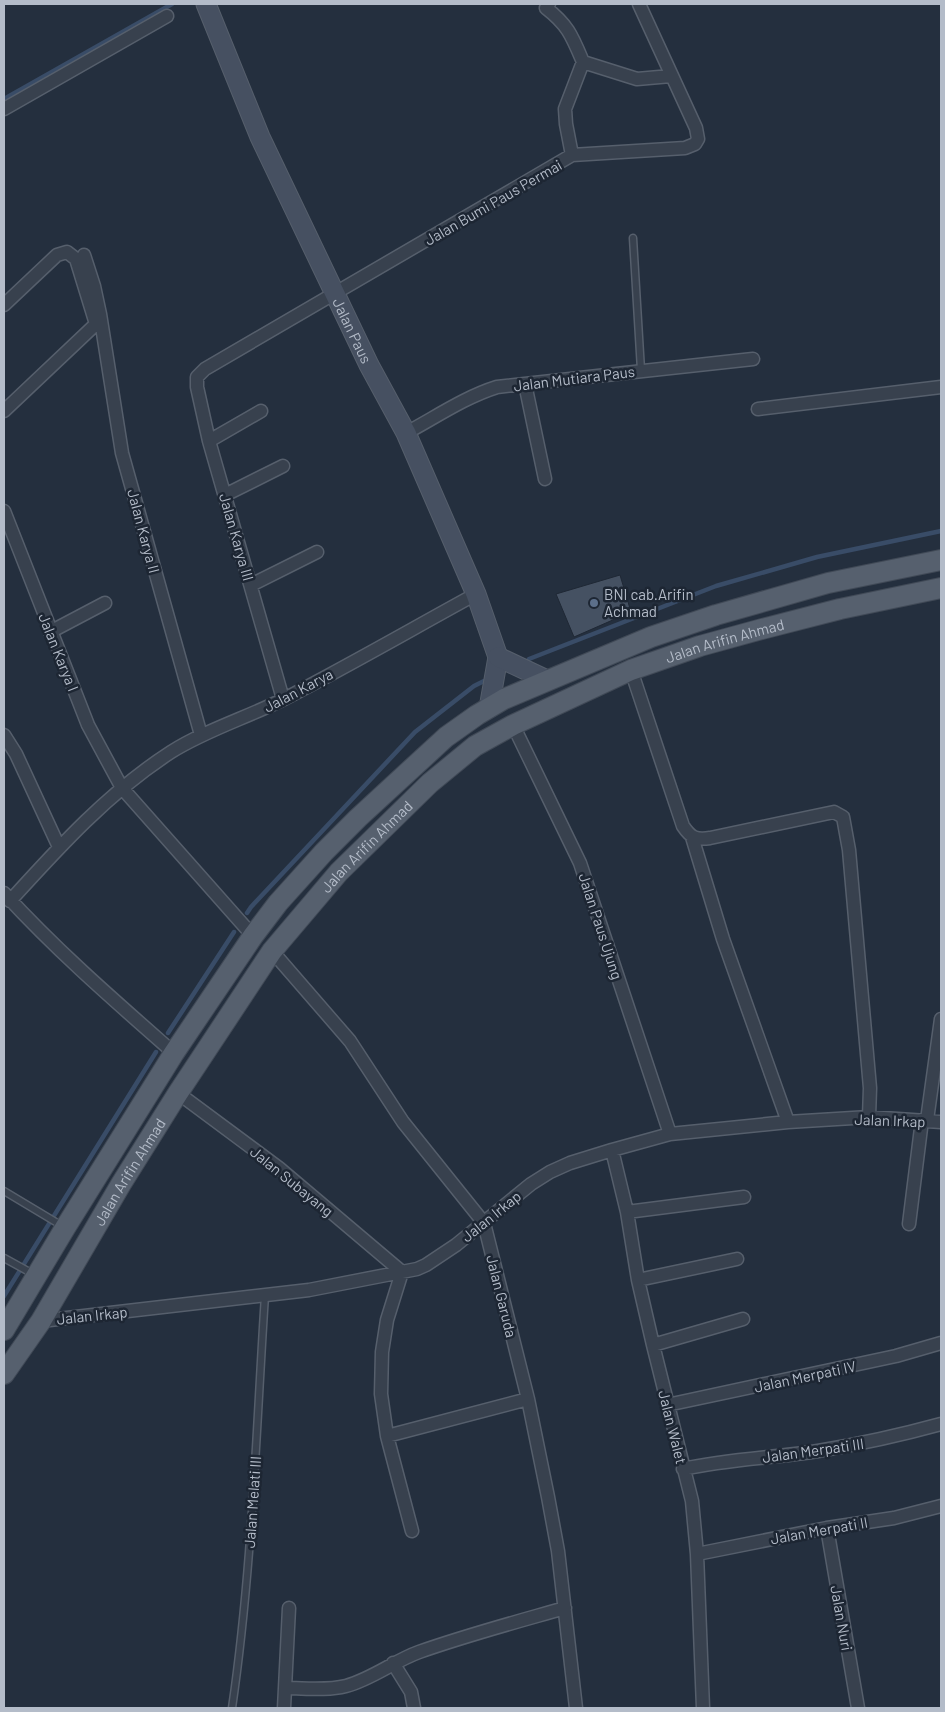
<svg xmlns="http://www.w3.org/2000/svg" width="945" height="1712" viewBox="0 0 945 1712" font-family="Barlow,sans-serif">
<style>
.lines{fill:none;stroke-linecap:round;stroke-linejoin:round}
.stream{stroke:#394c67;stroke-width:4.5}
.building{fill:#455162;stroke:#1f2835}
.service-casing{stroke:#565f6c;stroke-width:9}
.minor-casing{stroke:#565f6c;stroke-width:15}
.secondary-casing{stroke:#565f6c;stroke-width:21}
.primary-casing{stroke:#414a57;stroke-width:22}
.service{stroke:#38414e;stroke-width:6}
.minor{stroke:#38414e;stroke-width:12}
.secondary{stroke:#465061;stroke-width:19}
.primary{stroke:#56606e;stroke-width:20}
.service-dot{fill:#5c6f8a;stroke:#1d2633;stroke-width:2}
.labels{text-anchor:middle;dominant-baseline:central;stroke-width:5;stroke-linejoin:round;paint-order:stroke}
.street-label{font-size:15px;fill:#b4bcc9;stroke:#1d2633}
.poi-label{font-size:15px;fill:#b4bcc9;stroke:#1d2633;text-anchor:start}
</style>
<rect width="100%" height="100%" fill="#242f3e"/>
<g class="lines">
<path class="stream" d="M 4,99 L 172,4
M 529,659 L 716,586 L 817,557 L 941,531
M 247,913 L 251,907 L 415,732 L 474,686 L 484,681
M 168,1033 L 234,932
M 4,1296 L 156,1052"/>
</g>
<path class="building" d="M 620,575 L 631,612 L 574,637 L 556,594 Z"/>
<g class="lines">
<g class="service-casing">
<path id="service" d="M 633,238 L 641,370
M 4,1191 L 64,1227
M 4,1258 L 33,1274
M 232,1708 C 252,1572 256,1433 265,1295"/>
</g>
<g class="minor-casing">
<path id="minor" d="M 549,4 L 546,8 C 568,25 572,36 583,62 L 637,79 L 671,76
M 4,109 L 167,16
M 572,155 L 566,124 L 565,109 L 583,62
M 84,255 L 94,286 L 100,314 L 122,453 L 201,735
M 4,305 L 57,255 L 67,252 L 76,259 L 96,324 L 4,411
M 525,384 L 545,479
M 758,409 L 941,387
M 406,433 C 436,417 465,397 497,387 L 753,359
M 209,441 L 261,411
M 225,495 L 283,466
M 4,511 L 88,725 L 122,788 L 253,936
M 251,585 L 317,552
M 50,632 L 105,603
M 631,670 L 683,826 C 691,838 696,840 710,838 L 834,812 L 843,817 L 849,850 L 870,1088 L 869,1117
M 283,699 L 209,441 L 197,387 L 197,377 L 205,369 L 572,155 L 685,148 L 695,144 L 698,139 L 696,128 L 639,4
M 513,725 L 580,863 L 670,1134
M 4,735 L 16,754 L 59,847
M 692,837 L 723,939 L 788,1122
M 4,893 C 57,951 116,1002 174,1053
M 10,901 C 59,847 109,792 171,752 C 206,730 246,718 284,699 C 348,666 412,629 476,594
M 272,951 L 350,1041 L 403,1122 L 484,1223 L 528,1399 L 548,1497 L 558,1551 L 576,1708
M 178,1093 L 279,1168 L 402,1272 L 387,1320 L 382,1352 L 381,1394 L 387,1436 L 412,1531
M 927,1120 L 941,1019
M 612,1150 L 627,1212 L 638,1280 L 653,1345 L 692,1501 L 697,1554 L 703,1708
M 627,1212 L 744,1197
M 909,1224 L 922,1120
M 638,1280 L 737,1259
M 41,1321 L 309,1290 L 417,1269 L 426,1265 L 456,1245 L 531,1184 L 550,1172 L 570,1163 L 612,1150 L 670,1134 L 788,1122 L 869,1117 L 941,1122
M 653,1345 L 743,1319
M 667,1405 L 896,1356 L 941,1343
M 387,1436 L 528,1399
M 683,1469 C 728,1459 773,1458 818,1451 C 860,1444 901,1435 941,1424
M 827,1528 L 858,1708
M 697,1554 L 827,1528 L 894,1518 L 941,1506
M 393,1663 L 411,1692 L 414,1708
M 285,1688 C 305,1688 326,1691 346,1686 C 372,1679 394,1661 419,1652 C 467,1635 516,1622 565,1608
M 284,1708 L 289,1608"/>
</g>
<g class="secondary-casing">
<g id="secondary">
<path id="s1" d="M 206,4 L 260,137 L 369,365 L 406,433 L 476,594 L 498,657 L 489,708"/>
<path d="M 498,657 L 547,680"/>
</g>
</g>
<g class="primary-casing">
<g id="primary">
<path d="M 4,1330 L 65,1228 L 174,1053 L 253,936 L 278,903 L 324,852 L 358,818 L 446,737 L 477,715 L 504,699 L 651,637 L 716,615 L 828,583 L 941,560"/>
<path id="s2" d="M 4,1374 L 41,1321 L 121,1184 L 178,1093 L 272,951 L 339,872 L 430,783 L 475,746 L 513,725 L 631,670 L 700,646 L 762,629 L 840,609 L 941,588"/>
</g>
</g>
<use href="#service" class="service"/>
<use href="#minor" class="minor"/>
<use href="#secondary" class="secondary"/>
<use href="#primary" class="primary"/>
</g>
<circle class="service-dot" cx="594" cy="603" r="5"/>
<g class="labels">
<g class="street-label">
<text transform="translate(493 202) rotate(-30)">Jalan Bumi Paus Permai</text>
<text stroke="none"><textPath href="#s1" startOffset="358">Jalan Paus</textPath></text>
<text transform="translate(574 378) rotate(-7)">Jalan Mutiara Paus</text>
<text transform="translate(144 531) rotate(75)">Jalan Karya II</text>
<text transform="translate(237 537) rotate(74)">Jalan Karya III</text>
<text stroke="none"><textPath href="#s2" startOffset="1062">Jalan Arifin Ahmad</textPath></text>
<text transform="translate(59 652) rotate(68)">Jalan Karya I</text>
<text transform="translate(298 690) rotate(-28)">Jalan Karya</text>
<text stroke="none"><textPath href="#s2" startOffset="642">Jalan Arifin Ahmad</textPath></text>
<text transform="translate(601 926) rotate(72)">Jalan Paus Ujung</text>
<text transform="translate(890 1120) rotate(2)">Jalan Irkap</text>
<text stroke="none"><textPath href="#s2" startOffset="238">Jalan Arifin Ahmad</textPath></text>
<text transform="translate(292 1181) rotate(39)">Jalan Subayang</text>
<text transform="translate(491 1216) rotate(-39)">Jalan Irkap</text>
<text transform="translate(502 1296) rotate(76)">Jalan Garuda</text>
<text transform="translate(92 1315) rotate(-6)">Jalan Irkap</text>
<text transform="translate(805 1376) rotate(-12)">Jalan Merpati IV</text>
<text transform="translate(673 1427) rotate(76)">Jalan Walet</text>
<text transform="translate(813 1450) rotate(-8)">Jalan Merpati III</text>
<text transform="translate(252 1502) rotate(-86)">Jalan Melati III</text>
<text transform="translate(819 1530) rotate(-10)">Jalan Merpati II</text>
<text transform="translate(842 1618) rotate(80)">Jalan Nuri</text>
</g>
<g class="poi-label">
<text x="604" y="594">BNI cab.Arifin<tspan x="604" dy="17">Achmad</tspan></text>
</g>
</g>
<rect width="945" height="1712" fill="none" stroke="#b4bcc9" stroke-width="10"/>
</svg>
